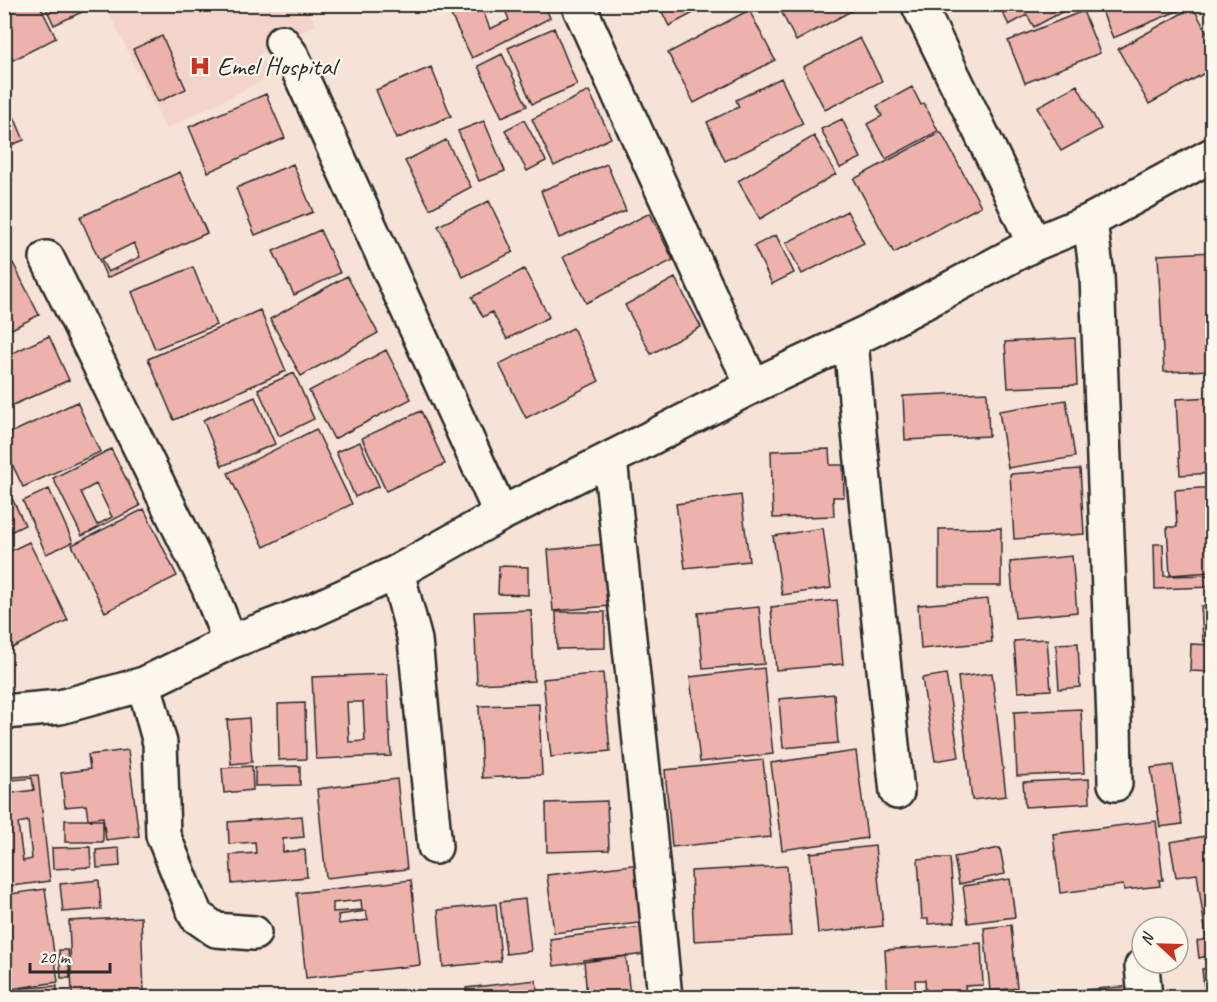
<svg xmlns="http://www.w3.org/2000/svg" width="1217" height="1002" viewBox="0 0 1217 1002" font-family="Caveat,sans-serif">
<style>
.built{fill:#f4d4ca}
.building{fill:#edb2ab;stroke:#2b2b2b;stroke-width:1.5;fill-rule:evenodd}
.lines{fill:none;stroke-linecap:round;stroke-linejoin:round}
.minor-casing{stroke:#2b2b2b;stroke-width:38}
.minor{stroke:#fbf7ec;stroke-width:33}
.labels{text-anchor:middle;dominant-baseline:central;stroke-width:4.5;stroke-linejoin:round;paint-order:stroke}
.poi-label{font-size:26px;fill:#2b2b2b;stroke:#fbf7ec;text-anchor:start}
</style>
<rect width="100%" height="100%" fill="#f7e2d8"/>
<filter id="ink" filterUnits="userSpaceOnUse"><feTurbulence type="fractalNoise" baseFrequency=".0167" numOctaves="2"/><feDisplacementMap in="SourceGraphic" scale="12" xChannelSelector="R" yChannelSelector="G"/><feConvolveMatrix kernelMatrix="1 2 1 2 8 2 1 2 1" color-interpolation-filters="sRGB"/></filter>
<g filter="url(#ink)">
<path class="built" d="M 105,5 L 305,5 L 316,25 L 259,54 L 270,77 L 166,129 Z"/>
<path class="building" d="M 4,4 L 39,4 L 56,38 L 13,60 L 4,43 Z
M 44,4 L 97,4 L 97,5 L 54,25 Z
M 462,4 L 484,4 L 481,6 L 490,29 L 509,20 L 503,4 L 544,4 L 550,18 L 472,58 L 449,11 Z
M 658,4 L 710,4 L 669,26 Z
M 784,4 L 864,4 L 796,41 L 779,7 Z
M 998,4 L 1073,4 L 1073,6 L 1034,27 L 1027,15 L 1009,25 Z
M 1099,4 L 1194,4 L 1113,38 Z
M 1193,7 L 1212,42 L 1212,69 L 1149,104 L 1118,49 Z
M 749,10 L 775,60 L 694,103 L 668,53 Z
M 1083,11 L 1100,53 L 1025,83 L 1008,41 Z
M 554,28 L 577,85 L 532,104 L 508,48 Z
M 162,36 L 186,89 L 158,102 L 133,49 Z
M 860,38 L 882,81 L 825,110 L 803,67 Z
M 502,54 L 527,106 L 502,117 L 478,66 Z
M 431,67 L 451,116 L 396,139 L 376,90 Z
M 781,78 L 803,124 L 725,161 L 707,122 L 739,107 L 736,100 Z
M 1077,85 L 1101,129 L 1061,151 L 1037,107 Z
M 912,87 L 921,105 L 924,103 L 938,131 L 886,159 L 867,124 L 882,116 L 877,106 Z
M 589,91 L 611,138 L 554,166 L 532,119 Z
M 266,94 L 285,138 L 208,172 L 189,127 Z
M 9,105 L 24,140 L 4,148 L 4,107 Z
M 842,119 L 861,158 L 840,168 L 821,129 Z
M 524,120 L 546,161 L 527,171 L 505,130 Z
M 484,121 L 505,171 L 479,181 L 458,131 Z
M 941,132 L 981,206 L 894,253 L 854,179 Z
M 814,136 L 836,174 L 760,219 L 738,181 Z
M 446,140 L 471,187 L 430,209 L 405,161 Z
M 4,163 L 12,180 L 4,183 Z
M 293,164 L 313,212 L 255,235 L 236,188 Z
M 607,164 L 626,211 L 559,238 L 541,191 Z
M 180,172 L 207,233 L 107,278 L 80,217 ZM 134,243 L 140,257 L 108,272 L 101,259 Z
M 489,201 L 513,252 L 463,277 L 438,226 Z
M 847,211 L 864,243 L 802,274 L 786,243 Z
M 650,213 L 673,260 L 586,303 L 563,257 Z
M 320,230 L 340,273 L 294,295 L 273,251 Z
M 776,235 L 794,273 L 772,284 L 754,246 Z
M 1212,252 L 1212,370 L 1164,372 L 1158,255 Z
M 13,263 L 39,315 L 4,333 L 4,268 Z
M 193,267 L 216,325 L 155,349 L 132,292 Z
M 524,269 L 549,317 L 507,339 L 492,312 L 483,317 L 472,297 Z
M 347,276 L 378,333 L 301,376 L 270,319 Z
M 675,278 L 701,327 L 651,354 L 625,305 Z
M 260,310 L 286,371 L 174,420 L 148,359 Z
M 573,328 L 599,381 L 526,418 L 499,364 Z
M 49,336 L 69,380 L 4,409 L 4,357 Z
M 1075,338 L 1077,385 L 1008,388 L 1005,342 Z
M 386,350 L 411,399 L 334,439 L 309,391 Z
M 294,373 L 314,419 L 279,436 L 258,389 Z
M 987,392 L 989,436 L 905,440 L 903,396 Z
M 255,397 L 275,444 L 222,466 L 203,420 Z
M 1212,397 L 1212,473 L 1180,475 L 1176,399 Z
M 1066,400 L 1075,457 L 1008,468 L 999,411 Z
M 77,402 L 100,452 L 23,487 L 4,447 L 4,436 Z
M 421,411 L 445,464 L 386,491 L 362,438 Z
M 316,429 L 352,504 L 264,547 L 228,473 Z
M 360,442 L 379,486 L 355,497 L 336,452 Z
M 111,449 L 140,506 L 82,536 L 53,478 ZM 96,484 L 112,517 L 97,525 L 81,492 Z
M 829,449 L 830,465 L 843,465 L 844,497 L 833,497 L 834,516 L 773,518 L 771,451 Z
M 1080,469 L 1084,534 L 1014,539 L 1010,474 Z
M 4,482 L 25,525 L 4,535 Z
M 1200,488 L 1212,488 L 1212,493 L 1211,493 L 1212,514 L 1212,572 L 1170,575 L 1167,527 L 1177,527 L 1175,490 Z
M 49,489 L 73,542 L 46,554 L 23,501 Z
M 741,495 L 749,561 L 685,568 L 676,504 Z
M 144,509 L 177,576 L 105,612 L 72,545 Z
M 823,528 L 831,588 L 782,595 L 773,536 Z
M 1001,528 L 1001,586 L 939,586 L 939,529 Z
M 29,542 L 68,620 L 4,652 L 4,554 Z
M 605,544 L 610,606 L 553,611 L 548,550 Z
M 1154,544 L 1163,544 L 1164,576 L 1212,575 L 1212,587 L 1155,589 Z
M 1072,556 L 1077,612 L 1015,618 L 1010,562 Z
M 499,566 L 528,567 L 528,595 L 498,594 Z
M 988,599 L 992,642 L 921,649 L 918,605 Z
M 837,600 L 843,664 L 776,670 L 771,607 Z
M 1201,606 L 1212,606 L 1212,641 L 1203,641 Z
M 759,607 L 764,664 L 703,669 L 698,613 Z
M 531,610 L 534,681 L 477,684 L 474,612 Z
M 556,612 L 605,612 L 605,648 L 557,649 Z
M 1047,639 L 1051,690 L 1018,692 L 1014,641 Z
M 1078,643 L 1080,687 L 1059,689 L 1056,644 Z
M 1191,644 L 1212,645 L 1212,672 L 1190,671 Z
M 764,668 L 773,754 L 700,762 L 690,677 Z
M 603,673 L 610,751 L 551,757 L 543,679 Z
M 992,673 L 1006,796 L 972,800 L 958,677 Z
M 387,674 L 391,756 L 316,759 L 312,677 ZM 347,702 L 363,702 L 365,741 L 349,742 Z
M 946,674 L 959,757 L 935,761 L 922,678 Z
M 834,694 L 838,743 L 783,748 L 779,699 Z
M 305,703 L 306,759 L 279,760 L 278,704 Z
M 539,704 L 542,775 L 482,778 L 479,706 Z
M 1081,709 L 1084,773 L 1017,776 L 1014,712 Z
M 249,718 L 252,762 L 231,764 L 227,720 Z
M 128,750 L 139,836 L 106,840 L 103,817 L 88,819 L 86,805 L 65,807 L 61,773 L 90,769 L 88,755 Z
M 856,751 L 867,838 L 782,850 L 771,763 Z
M 763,760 L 771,837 L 672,847 L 665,770 Z
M 1173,765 L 1182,824 L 1160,827 L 1151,768 Z
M 252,766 L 253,790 L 224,793 L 222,768 Z
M 300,766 L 300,785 L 255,786 L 255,767 Z
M 38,775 L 50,881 L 4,887 L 4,783 L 6,794 L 34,790 L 32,778 L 4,781 L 4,778 ZM 28,821 L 32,859 L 23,861 L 18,823 Z
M 397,779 L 407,869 L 326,878 L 317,789 Z
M 1089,779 L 1090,803 L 1025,807 L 1023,782 Z
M 607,801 L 609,850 L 547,852 L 546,803 Z
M 302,816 L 304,837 L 283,839 L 283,852 L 305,850 L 307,877 L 232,884 L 230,855 L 256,853 L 255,842 L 229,844 L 228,822 Z
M 65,820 L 103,820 L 103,842 L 65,842 Z
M 1156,821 L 1163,880 L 1159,880 L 1160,886 L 1124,890 L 1123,885 L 1060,893 L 1053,834 Z
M 1212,835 L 1212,935 L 1206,936 L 1197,874 L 1176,877 L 1170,842 Z
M 875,846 L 883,926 L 818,933 L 810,853 Z
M 90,847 L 91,867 L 53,869 L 52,848 Z
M 119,848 L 120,866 L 97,868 L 96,850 Z
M 1000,848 L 1005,874 L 959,884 L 954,857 Z
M 931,858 L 950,858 L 955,922 L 928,924 L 928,919 L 922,919 L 918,859 Z
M 649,863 L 656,921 L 554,933 L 547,875 Z
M 787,866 L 791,936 L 694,941 L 691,871 Z
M 1010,879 L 1015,917 L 968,923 L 963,886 Z
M 99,880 L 101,909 L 63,912 L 60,884 Z
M 411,880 L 420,965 L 306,978 L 297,893 ZM 361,900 L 362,910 L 333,912 L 333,903 ZM 366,911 L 368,920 L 339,924 L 338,915 Z
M 45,889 L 58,982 L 4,990 L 4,895 Z
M 525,899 L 531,951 L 506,954 L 500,902 Z
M 496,904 L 501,961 L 443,967 L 438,910 Z
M 141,917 L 144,993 L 72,996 L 69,921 Z
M 656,925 L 659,952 L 554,966 L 550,939 Z
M 1011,925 L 1017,988 L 990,991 L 984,928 Z
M 1212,938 L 1212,955 L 1199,958 L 1197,941 Z
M 981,943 L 983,985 L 965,986 L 966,998 L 926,998 L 925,980 L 915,980 L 916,997 L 888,998 L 885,950 Z
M 59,950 L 68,950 L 70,978 L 61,978 Z
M 626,956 L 630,998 L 587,998 L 584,960 Z
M 1212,968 L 1212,998 L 1205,998 L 1202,969 Z
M 536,980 L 538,998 L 467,998 L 466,988 Z
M 57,986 L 57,998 L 22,998 L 21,988 Z
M 1133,986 L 1134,998 L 1057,998 L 1056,992 Z
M 424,992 L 425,998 L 372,998 Z"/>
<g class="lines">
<g class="minor-casing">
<path id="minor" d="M 578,4 L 724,326 L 753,386
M 918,4 L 1008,188 L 1034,244
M 282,42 L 292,56 L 501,514
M 1090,221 L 1097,276 L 1114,721 L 1115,784
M 47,258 L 209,588 L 230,642
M 851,340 L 858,423 L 897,792
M 610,459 L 647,808 L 665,998
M 397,572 L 415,640 L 435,847
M 144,684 L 160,743 L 163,835 L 196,916 L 216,930 L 254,933
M 4,712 L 60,707 L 144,684 L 230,642 L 309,612 L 397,572 L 501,514 L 753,386 L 876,328 L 1034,244 L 1090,221 L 1212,155
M 1142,966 L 1145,998"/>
</g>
<use href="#minor" class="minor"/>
</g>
</g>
<defs>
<g id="hospital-bare" transform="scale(1.62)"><path d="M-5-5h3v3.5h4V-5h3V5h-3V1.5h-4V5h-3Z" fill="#c8321e" stroke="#fbf7ec" stroke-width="2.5" paint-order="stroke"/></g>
</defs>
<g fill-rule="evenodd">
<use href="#hospital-bare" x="200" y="66"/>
</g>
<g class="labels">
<g class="poi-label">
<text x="217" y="66">Emel Hospital</text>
</g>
</g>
<rect width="1217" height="1002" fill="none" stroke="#fbf7ec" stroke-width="24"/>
<rect x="12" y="12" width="1193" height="978" fill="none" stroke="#2b2b2b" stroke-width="2" filter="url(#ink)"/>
<g transform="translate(1160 945) rotate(292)"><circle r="28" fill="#fbf7ec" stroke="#a8a59f" stroke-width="1.5"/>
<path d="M0-4.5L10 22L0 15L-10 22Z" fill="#c8321e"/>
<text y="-9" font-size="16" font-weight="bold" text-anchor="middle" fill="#2b2b2b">N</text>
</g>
<path d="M30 963v9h80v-9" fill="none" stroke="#2b2b2b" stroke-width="3"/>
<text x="39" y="963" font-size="18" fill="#2b2b2b" stroke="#fbf7ec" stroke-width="4.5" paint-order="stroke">20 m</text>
</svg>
